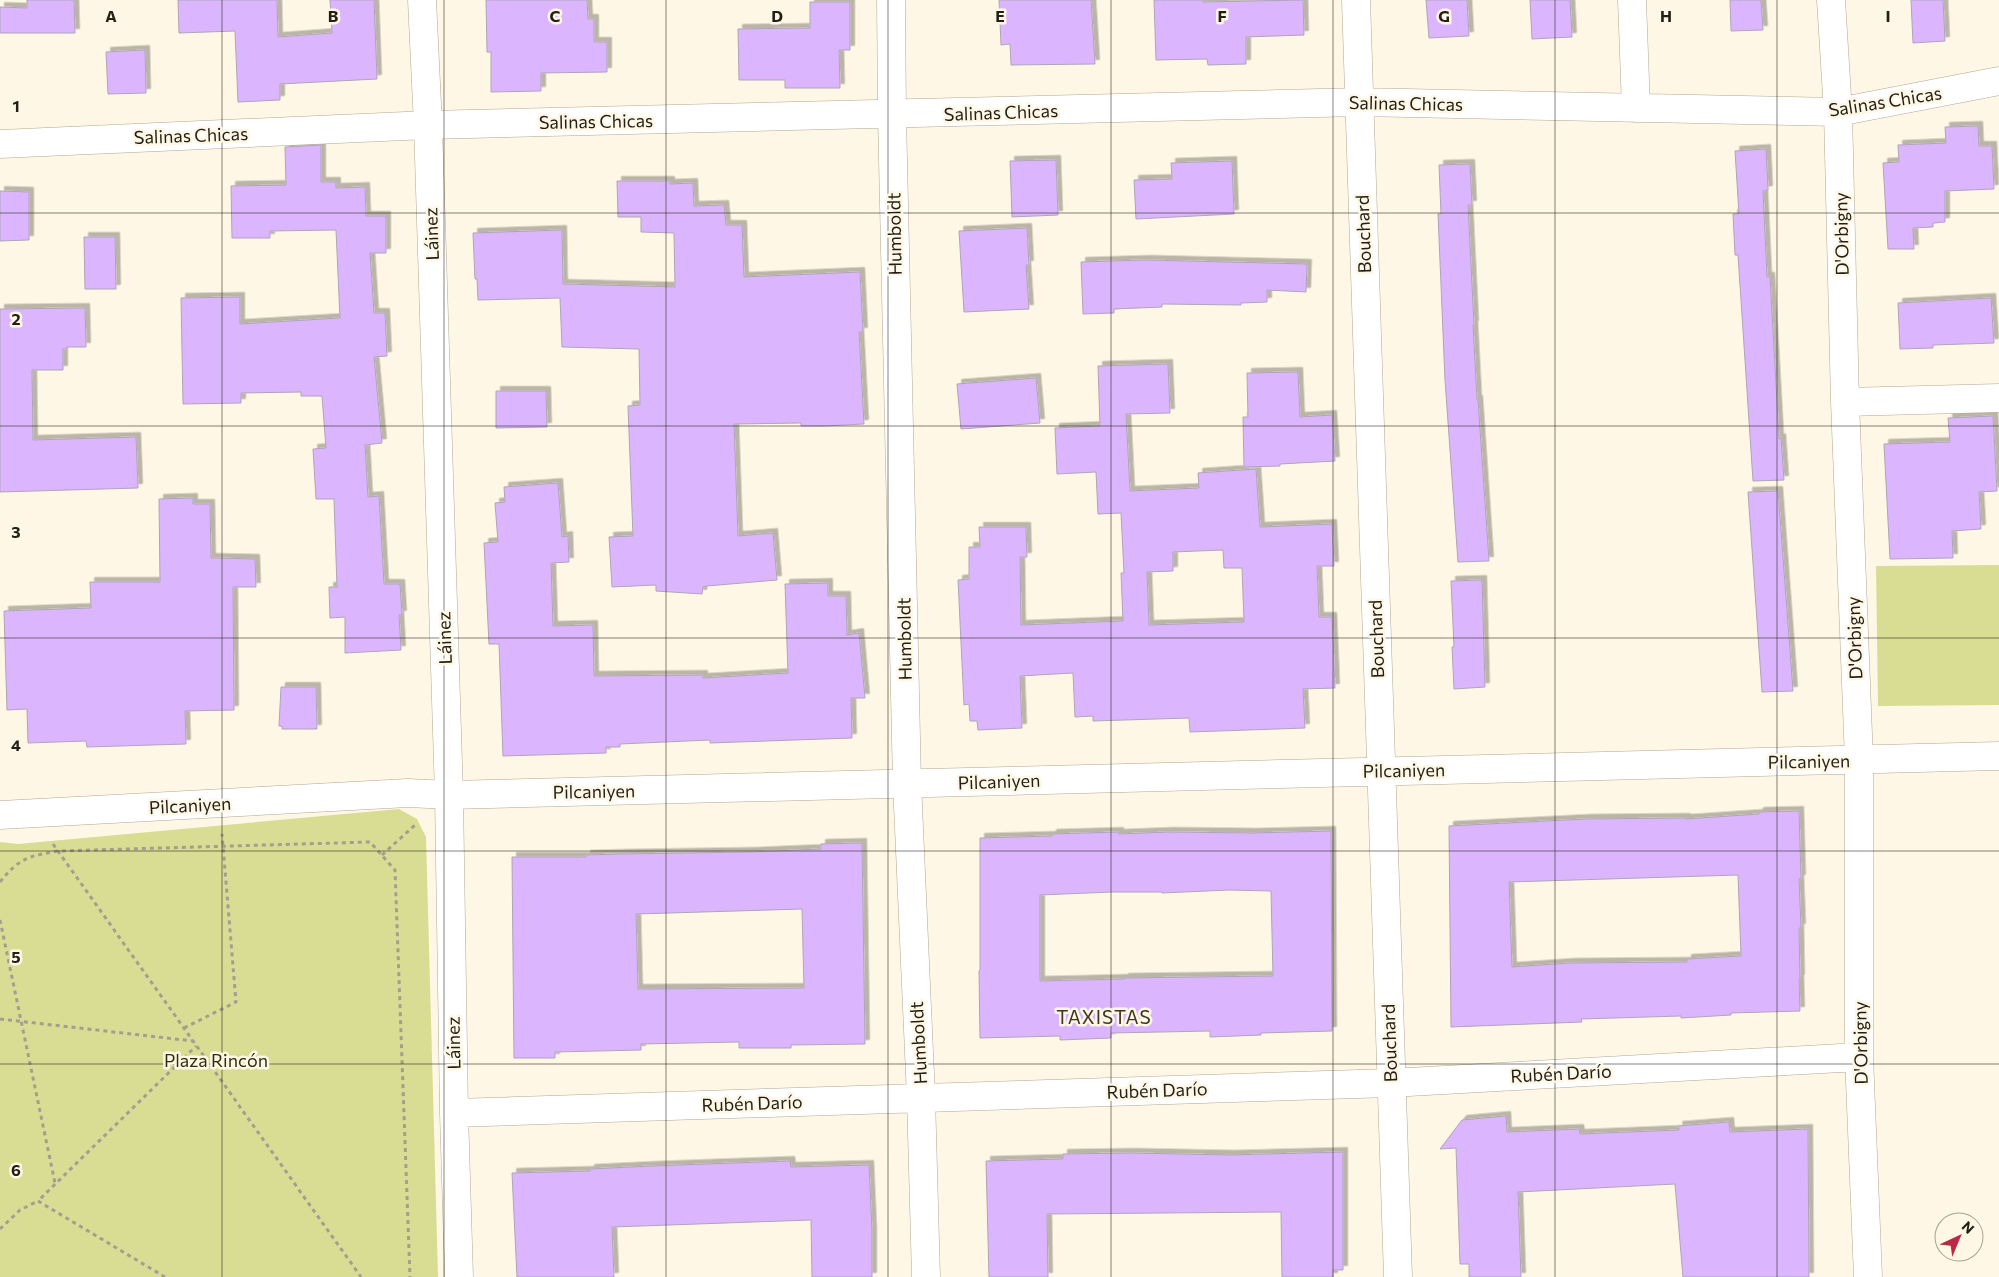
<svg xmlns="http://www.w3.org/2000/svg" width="1999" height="1277" viewBox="0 0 1999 1277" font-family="Commissioner,sans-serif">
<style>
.green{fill:#d8dd93}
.building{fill:#dbb6fe;stroke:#afa4b9;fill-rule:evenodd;filter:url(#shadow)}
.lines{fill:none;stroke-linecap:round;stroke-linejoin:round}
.minor-casing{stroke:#b1a792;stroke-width:29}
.path{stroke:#a59e90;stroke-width:3;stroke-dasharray:4 4;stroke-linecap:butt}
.minor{stroke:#fff;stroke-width:28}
.grid{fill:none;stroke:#231f17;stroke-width:1;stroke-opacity:0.55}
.labels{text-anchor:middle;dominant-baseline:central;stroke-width:5;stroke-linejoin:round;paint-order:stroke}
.street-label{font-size:18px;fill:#231f17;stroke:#fff7e5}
.park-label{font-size:18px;fill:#2e300c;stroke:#fff7e5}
.neighbourhood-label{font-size:19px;letter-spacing:1px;fill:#3e3623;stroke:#fff7e5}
.grid-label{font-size:16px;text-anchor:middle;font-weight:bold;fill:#231f17;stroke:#fff7e5;stroke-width:5;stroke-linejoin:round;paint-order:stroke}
</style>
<defs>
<filter id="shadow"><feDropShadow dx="4.5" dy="-4.5" stdDeviation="0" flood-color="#0004"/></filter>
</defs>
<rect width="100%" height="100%" fill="#fff7e5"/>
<path class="green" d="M 1999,565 L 1999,705 L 1878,706 L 1876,566 Z
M 399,809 L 417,819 L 426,837 L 438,1277 L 0,1277 L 0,842 L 18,844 Z"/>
<path class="building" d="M 27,0 L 74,0 L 75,33 L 0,33 L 0,7 L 27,8 Z
M 178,0 L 277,0 L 278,37 L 332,33 L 330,0 L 374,0 L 377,79 L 280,84 L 280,100 L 238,102 L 235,31 L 179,33 Z
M 486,0 L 587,0 L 588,19 L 594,19 L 594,42 L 607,42 L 607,72 L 541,73 L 541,91 L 491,92 L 491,52 L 487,52 Z
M 999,0 L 1091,0 L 1095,64 L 1011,65 L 1010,44 L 1001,45 Z
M 1154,0 L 1203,0 L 1203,2 L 1303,0 L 1304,35 L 1246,37 L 1246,64 L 1208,65 L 1207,59 L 1156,60 Z
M 1426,0 L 1467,0 L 1469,36 L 1429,38 Z
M 1530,0 L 1570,0 L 1572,37 L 1532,39 Z
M 1730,0 L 1761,0 L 1763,30 L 1731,31 Z
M 1911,0 L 1943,0 L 1945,41 L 1913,43 Z
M 810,2 L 850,2 L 850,50 L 839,50 L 840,88 L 785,88 L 785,80 L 739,80 L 738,29 L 810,28 Z
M 145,50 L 146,93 L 108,94 L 106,52 Z
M 1978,126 L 1979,146 L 1992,146 L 1994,189 L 1945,191 L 1945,222 L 1933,223 L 1933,227 L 1913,228 L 1914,249 L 1888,249 L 1883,163 L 1899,162 L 1898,145 L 1946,143 L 1945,127 Z
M 321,145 L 321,182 L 336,182 L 336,188 L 365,187 L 366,216 L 386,216 L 386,253 L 370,253 L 374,313 L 385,313 L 387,356 L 374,357 L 382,443 L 365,445 L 368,497 L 379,496 L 384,584 L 400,584 L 402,615 L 399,615 L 401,650 L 345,653 L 345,617 L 330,618 L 329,587 L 337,587 L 334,499 L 316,499 L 313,449 L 326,448 L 322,396 L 301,396 L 301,392 L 241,393 L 241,403 L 183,404 L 181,298 L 240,297 L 240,324 L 340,318 L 336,230 L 270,231 L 270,238 L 232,238 L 231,186 L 286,185 L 285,147 Z
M 1766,149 L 1768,190 L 1763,191 L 1767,277 L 1770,277 L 1779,439 L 1781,438 L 1784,480 L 1753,481 L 1738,255 L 1735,255 L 1733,214 L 1739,214 L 1735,151 Z
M 1056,160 L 1058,215 L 1012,217 L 1010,161 Z
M 1232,161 L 1234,214 L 1136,219 L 1134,180 L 1172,179 L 1171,163 Z
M 1470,164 L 1472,205 L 1468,205 L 1474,325 L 1473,325 L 1477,400 L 1478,400 L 1489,561 L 1458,562 L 1445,380 L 1438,214 L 1441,214 L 1439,165 Z
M 617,181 L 670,181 L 670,184 L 693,183 L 694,206 L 724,205 L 726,225 L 742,225 L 744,277 L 860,272 L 863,332 L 859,332 L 864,424 L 823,426 L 801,426 L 801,423 L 734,424 L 738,536 L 773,533 L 777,580 L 707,586 L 703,587 L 702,594 L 656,591 L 656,585 L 612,587 L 609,537 L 633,536 L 628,406 L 640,405 L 639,349 L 562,347 L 560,298 L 478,300 L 477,279 L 475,279 L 473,233 L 562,230 L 563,284 L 675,287 L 674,233 L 641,232 L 641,217 L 618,217 Z
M 0,191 L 29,192 L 29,240 L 0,241 Z
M 1027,228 L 1029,265 L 1026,265 L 1029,309 L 964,312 L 959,231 Z
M 84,237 L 115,237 L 116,289 L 85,289 Z
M 1146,260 L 1307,264 L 1306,292 L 1267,290 L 1267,302 L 1241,303 L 1241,305 L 1162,304 L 1162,307 L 1114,309 L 1114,313 L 1083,314 L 1081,262 Z
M 1991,298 L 1994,343 L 1933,345 L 1933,348 L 1900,349 L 1898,303 Z
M 85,308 L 86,347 L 67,347 L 67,349 L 63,349 L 63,370 L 32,370 L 33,440 L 136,437 L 138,488 L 0,492 L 0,309 Z
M 1168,364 L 1170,413 L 1126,414 L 1130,491 L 1199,488 L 1198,473 L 1256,469 L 1260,527 L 1332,524 L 1334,566 L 1317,566 L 1319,617 L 1332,617 L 1335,688 L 1303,689 L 1305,728 L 1190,732 L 1189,718 L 1093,721 L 1093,716 L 1075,717 L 1073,673 L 1020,676 L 1022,728 L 978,730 L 977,721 L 970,721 L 969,704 L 964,705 L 958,580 L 969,579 L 969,547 L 980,547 L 979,527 L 1026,527 L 1027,557 L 1020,557 L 1021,625 L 1123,621 L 1121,573 L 1124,573 L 1121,513 L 1098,514 L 1096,472 L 1057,474 L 1055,428 L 1100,426 L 1098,366 ZM 1223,550 L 1224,568 L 1242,568 L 1244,622 L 1149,625 L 1147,572 L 1173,571 L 1173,552 Z
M 1298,372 L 1300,417 L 1332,415 L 1335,461 L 1280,464 L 1280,466 L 1244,467 L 1243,417 L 1248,417 L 1247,373 Z
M 1036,378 L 1040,423 L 961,429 L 957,384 Z
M 496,391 L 546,391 L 547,427 L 496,428 Z
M 1993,416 L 1997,491 L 1979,492 L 1981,529 L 1952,531 L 1953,558 L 1890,559 L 1884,444 L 1950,442 L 1948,418 Z
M 558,483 L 562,537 L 568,536 L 569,562 L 551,563 L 553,626 L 593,625 L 594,676 L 703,675 L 703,678 L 788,673 L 785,584 L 828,583 L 828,596 L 846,596 L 847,635 L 859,633 L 865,698 L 851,698 L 852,738 L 710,743 L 710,740 L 620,744 L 620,747 L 606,747 L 606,753 L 503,756 L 499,644 L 489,644 L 484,543 L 498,542 L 495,503 L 505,502 L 504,487 Z
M 1778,491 L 1793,691 L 1762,692 L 1748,492 Z
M 193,498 L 193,504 L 210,504 L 211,558 L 255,559 L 256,587 L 233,587 L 234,710 L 185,711 L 186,744 L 87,747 L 86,741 L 28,743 L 27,709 L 7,710 L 4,611 L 91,608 L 90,582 L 160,582 L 159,499 Z
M 1482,580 L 1485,687 L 1454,689 L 1452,647 L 1454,647 L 1451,581 Z
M 281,687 L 316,687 L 317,729 L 282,729 L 282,726 L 279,726 Z
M 1799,811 L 1801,879 L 1799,879 L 1801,928 L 1799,928 L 1800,979 L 1799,979 L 1800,1011 L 1731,1013 L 1731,1015 L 1681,1018 L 1681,1016 L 1581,1019 L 1582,1022 L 1451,1027 L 1449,826 L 1586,819 L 1686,818 L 1686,819 L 1759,814 L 1759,812 ZM 1738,875 L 1741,956 L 1687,959 L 1687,962 L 1570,963 L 1512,967 L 1509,882 Z
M 1331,831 L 1332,1031 L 1261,1033 L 1261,1035 L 1210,1037 L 1210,1031 L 1111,1033 L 1111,1038 L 1060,1040 L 1060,1036 L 980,1038 L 979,971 L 980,970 L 980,838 L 1052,836 L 1052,834 L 1119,832 L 1119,834 L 1169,832 L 1252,833 ZM 1229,890 L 1271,891 L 1273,976 L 1124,978 L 1124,979 L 1040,981 L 1040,895 L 1112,892 L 1162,892 L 1162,893 Z
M 862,843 L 865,1044 L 791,1045 L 791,1048 L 739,1048 L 739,1042 L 641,1044 L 641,1050 L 555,1052 L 555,1058 L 514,1058 L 512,857 L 586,857 L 586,855 L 620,854 L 753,852 L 821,849 L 821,844 ZM 802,909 L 804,988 L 638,989 L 636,914 Z
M 1506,1116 L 1507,1132 L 1579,1129 L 1580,1134 L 1679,1130 L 1678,1126 L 1729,1122 L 1730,1132 L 1808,1129 L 1809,1277 L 1683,1277 L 1675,1184 L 1518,1192 L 1521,1277 L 1469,1277 L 1469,1264 L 1460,1264 L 1456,1148 L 1440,1149 L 1462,1120 Z
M 1343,1152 L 1343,1270 L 1333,1270 L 1333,1277 L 1282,1277 L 1281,1212 L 1047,1214 L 1048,1277 L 989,1277 L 986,1161 L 1063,1159 L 1063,1154 L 1130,1153 L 1230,1155 Z
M 790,1161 L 791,1167 L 869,1165 L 872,1232 L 872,1277 L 812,1277 L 811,1220 L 612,1227 L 614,1277 L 517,1277 L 512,1173 L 590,1171 L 590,1169 L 652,1166 Z"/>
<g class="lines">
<g class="minor-casing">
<path id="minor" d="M 422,0 L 428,125 L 449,795 L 454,1113 L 459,1277
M 891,0 L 892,115 L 907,783 L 921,1097 L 926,1277
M 1356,0 L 1398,1277
M 1632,0 L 1636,108
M 1831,0 L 1838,112 L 1845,402 L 1859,760 L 1859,1057 L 1868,1277
M 0,144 L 428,125 L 1359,102 L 1838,112 L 1999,81
M 1845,402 L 1999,398
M 0,815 L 408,793 L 449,795 L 1999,756
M 454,1113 L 1390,1083 L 1859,1057"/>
</g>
<path class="path" d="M 53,844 L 361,1277
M 382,855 L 415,825
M 0,882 C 19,858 29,856 58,851 L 370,842 L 395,870 L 410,1277
M 0,920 L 55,1183
M 0,1019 L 193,1041
M 184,1028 L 236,1002 L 222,834
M 0,1229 L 20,1210 L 38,1201
M 165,1277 L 38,1201 L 196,1046"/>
<use href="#minor" class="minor"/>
</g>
<path class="grid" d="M 222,0 L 222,1277M 444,0 L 444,1277M 666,0 L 666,1277M 888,0 L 888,1277M 1111,0 L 1111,1277M 1333,0 L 1333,1277M 1555,0 L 1555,1277M 1777,0 L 1777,1277M 0,213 L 1999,213M 0,426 L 1999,426M 0,638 L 1999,638M 0,851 L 1999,851M 0,1064 L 1999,1064"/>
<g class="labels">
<g class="street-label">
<text transform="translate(1885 101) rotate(-9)">Salinas Chicas</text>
<text transform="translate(1406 103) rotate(1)">Salinas Chicas</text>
<text transform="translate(1001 112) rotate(-2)">Salinas Chicas</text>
<text transform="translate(596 121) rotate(-1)">Salinas Chicas</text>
<text transform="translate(191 135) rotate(-2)">Salinas Chicas</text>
<text transform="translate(431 234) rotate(-92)">Láinez</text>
<text transform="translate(894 234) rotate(-91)">Humboldt</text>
<text transform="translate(1363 234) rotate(-92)">Bouchard</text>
<text transform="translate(1841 234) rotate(-91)">D'Orbigny</text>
<text transform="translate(444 638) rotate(-92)">Láinez</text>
<text transform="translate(1854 638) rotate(-92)">D'Orbigny</text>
<text transform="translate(904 639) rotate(-91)">Humboldt</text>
<text transform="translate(1376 639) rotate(-92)">Bouchard</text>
<text transform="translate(1809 761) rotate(-1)">Pilcaniyen</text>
<text transform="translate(1404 770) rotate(-1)">Pilcaniyen</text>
<text transform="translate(999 781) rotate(-2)">Pilcaniyen</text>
<text transform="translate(594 791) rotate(-1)">Pilcaniyen</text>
<text transform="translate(190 805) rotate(-3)">Pilcaniyen</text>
<text transform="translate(453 1043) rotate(-91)">Láinez</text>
<text transform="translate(918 1043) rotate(-93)">Humboldt</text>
<text transform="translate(1389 1043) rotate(-92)">Bouchard</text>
<text transform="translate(1860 1043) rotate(-91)">D'Orbigny</text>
<text transform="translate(1561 1073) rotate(-3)">Rubén Darío</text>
<text transform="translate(1157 1090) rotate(-2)">Rubén Darío</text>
<text transform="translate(752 1103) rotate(-2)">Rubén Darío</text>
</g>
<g class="park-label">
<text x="216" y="1060">Plaza Rincón</text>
</g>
<g class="neighbourhood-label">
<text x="1104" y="1016">TAXISTAS</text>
</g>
</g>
<g class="grid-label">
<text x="111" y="22">A</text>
<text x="333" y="22">B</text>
<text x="555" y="22">C</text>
<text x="777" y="22">D</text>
<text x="1000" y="22">E</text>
<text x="1222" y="22">F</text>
<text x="1444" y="22">G</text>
<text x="1666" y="22">H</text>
<text x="1888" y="22">I</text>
<text x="16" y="112">1</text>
<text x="16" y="325">2</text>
<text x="16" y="538">3</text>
<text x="16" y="751">4</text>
<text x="16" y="963">5</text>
<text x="16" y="1176">6</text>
</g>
<g transform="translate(1959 1237) rotate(44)"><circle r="24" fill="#fff7e5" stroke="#a7a193"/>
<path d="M0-4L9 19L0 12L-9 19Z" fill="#ba2948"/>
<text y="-8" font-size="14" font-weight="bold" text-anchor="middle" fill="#231f17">N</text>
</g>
</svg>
